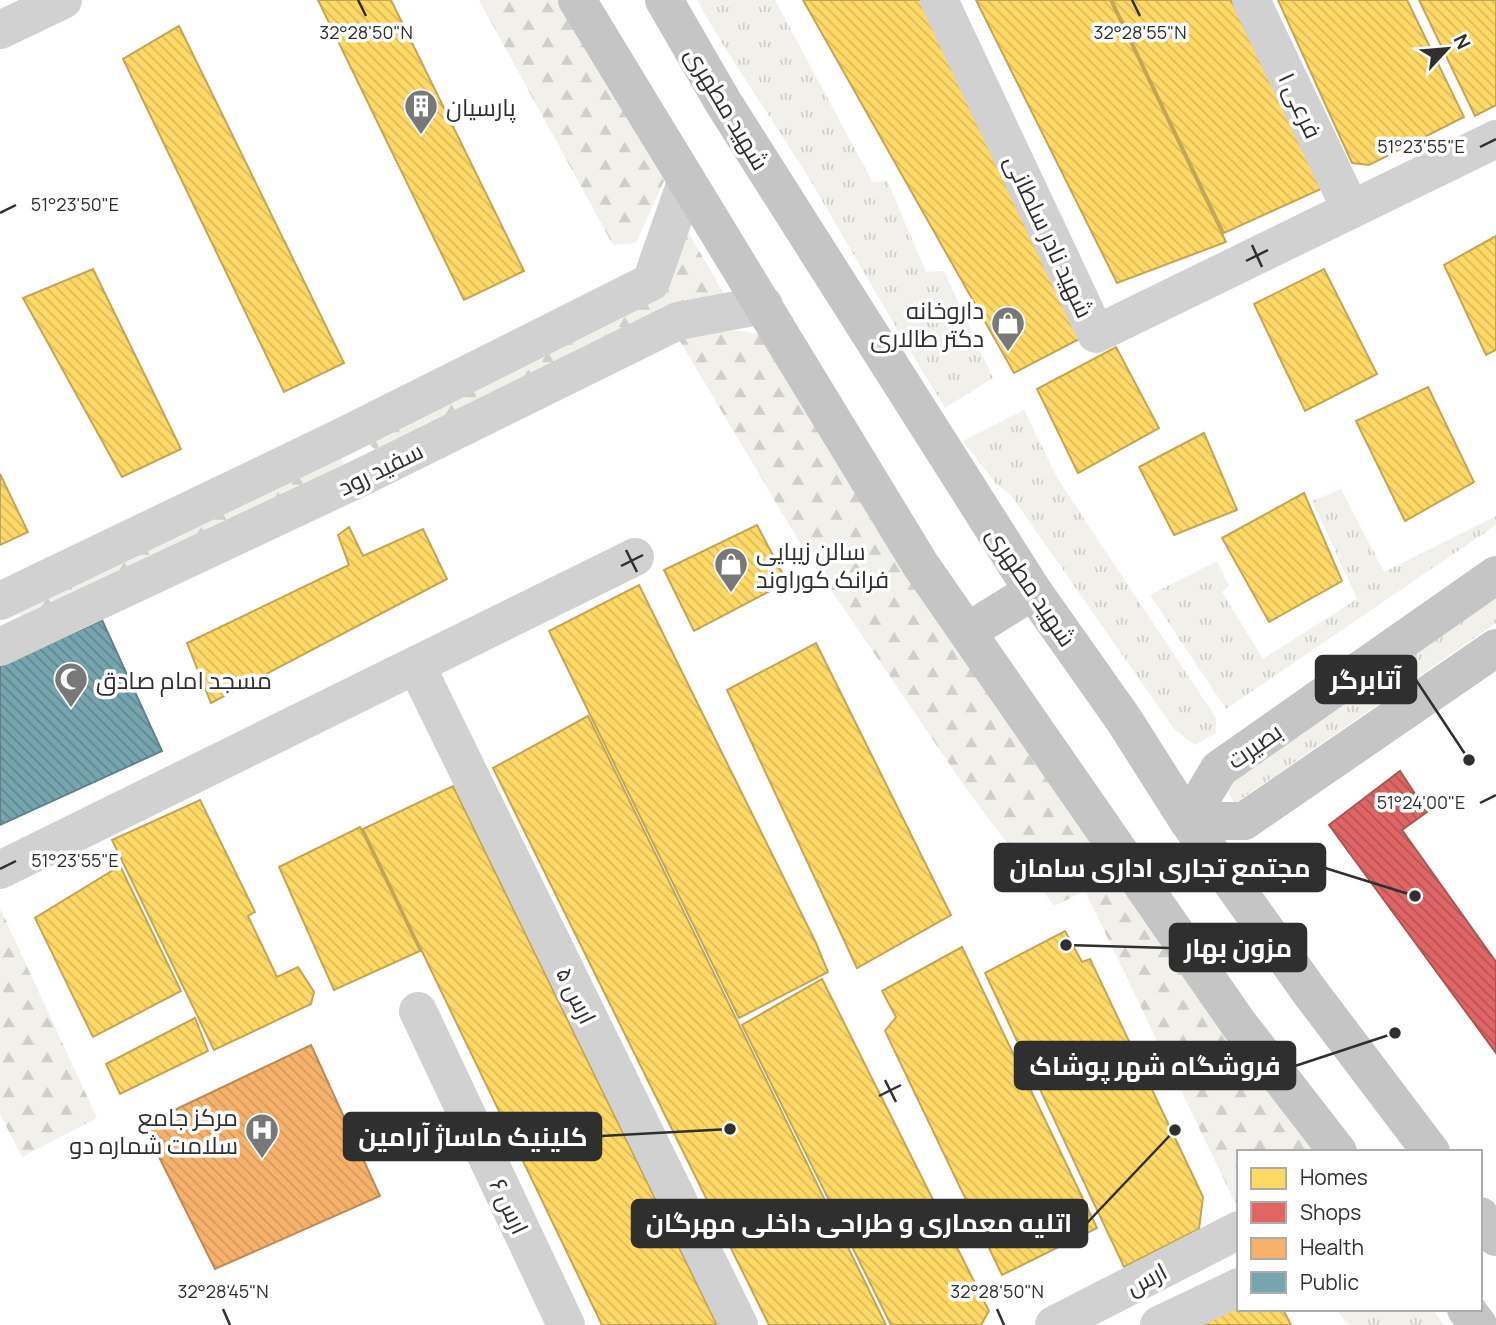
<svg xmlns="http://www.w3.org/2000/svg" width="1496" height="1325" viewBox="0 0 1496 1325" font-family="Manrope,Cairo,sans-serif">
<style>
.grass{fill:url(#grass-tufts)}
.forest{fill:url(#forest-firs)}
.homes{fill:url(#homes-back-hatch);stroke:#c1a656;stroke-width:2}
.shops{fill:url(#shops-back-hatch);stroke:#ab5656;stroke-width:2}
.health{fill:url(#health-back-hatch);stroke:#ba8b59;stroke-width:2}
.public{fill:url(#public-back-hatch);stroke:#618289;stroke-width:2}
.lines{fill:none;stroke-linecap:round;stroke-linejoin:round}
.minor{stroke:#d1d1d1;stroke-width:38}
.major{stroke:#c5c5c5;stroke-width:38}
.ticks{fill:none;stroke:#2f2f2f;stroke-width:2.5}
.labels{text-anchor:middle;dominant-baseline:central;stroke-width:7;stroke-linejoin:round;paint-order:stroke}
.street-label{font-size:24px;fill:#2f2f2f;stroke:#fff}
.poi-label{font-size:24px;fill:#2f2f2f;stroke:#fff;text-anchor:start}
.ticks-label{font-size:18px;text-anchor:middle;fill:#2f2f2f;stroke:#fff;stroke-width:7;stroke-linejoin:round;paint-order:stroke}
.leader{fill:none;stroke:#2f2f2f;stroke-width:2.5}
.callout-dot{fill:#2f2f2f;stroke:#fff;stroke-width:2.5}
.callout{fill:#2f2f2f;stroke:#2f2f2f;stroke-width:2.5}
.callout-label{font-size:26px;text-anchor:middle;font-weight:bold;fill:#fff}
</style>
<defs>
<pattern id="grass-tufts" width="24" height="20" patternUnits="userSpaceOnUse" patternTransform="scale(1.75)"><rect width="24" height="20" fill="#f2f0eb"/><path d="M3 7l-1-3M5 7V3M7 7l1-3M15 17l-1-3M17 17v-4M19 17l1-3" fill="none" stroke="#d0ceca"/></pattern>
<pattern id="forest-firs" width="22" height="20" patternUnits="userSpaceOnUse" patternTransform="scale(1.75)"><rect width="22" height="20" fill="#f2f0eb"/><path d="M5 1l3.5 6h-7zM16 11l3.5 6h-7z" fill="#d0ceca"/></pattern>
<pattern id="homes-back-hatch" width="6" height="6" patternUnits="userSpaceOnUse" patternTransform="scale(1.75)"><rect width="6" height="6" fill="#ffd966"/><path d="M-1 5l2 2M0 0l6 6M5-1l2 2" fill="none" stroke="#dbbb59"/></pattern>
<pattern id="shops-back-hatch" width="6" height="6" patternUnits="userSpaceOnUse" patternTransform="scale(1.75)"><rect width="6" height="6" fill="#e06666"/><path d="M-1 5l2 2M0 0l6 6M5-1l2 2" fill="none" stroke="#b65454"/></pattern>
<pattern id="health-back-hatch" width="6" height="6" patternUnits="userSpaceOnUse" patternTransform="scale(1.75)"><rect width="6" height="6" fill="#f6b26b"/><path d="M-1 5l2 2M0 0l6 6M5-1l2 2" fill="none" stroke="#d3995d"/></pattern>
<pattern id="public-back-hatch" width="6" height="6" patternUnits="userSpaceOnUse" patternTransform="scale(1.75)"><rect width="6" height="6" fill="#76a5af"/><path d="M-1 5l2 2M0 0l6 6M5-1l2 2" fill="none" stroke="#61878f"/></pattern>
</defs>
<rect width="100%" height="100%" fill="#fff"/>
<path class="grass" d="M 697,0 L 775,0 L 873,183 L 887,180 L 926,272 L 944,271 L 993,378 L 945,408 C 898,333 855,256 810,180 C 773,119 731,62 697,0 Z
M 1024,410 L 1059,481 L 1216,718 L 1216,733 L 1195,745 L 1174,729 L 1010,494 L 996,484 L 963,441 Z
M 1341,489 L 1384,572 L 1496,516 L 1496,525 L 1226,709 L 1150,595 L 1217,561 L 1229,586 L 1222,592 L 1263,659 L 1357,599 L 1312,501 Z
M 1496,593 L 1496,623 L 1234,804 L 1225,783 Z
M 1336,1309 L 1432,1309 L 1444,1325 L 1349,1325 Z"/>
<path class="forest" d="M 479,0 L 557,0 L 664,181 L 636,243 L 613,245 Z
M 684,225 L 724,294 L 375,449 L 366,443 L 633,305 Z
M 717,328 L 762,334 L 1324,1152 L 1239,1152 L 1239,1211 L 1085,891 L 1054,906 L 965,787 L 806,553 L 678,338 Z
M 339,451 L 347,472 L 24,622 L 15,606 Z
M 0,908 L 97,1118 L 22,1157 L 0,1114 Z"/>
<path class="homes" d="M 318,0 L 391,0 L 524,271 L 464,300 Z
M 803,0 L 925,0 L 1085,336 L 1014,373 Z
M 976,0 L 1110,0 L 1226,242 L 1117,283 Z
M 1112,0 L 1231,0 L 1323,188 L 1224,233 Z
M 1278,0 L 1407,0 L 1464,117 L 1369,165 L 1352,163 Z
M 1419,0 L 1496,0 L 1496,105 L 1475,116 Z
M 179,26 L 344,363 L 284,392 L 123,59 Z
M 1496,236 L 1496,350 L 1486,355 L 1444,265 Z
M 93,269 L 181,449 L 122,477 L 23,298 Z
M 1324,269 L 1377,374 L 1305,411 L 1254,304 Z
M 1116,347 L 1159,428 L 1078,473 L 1037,389 Z
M 1428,387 L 1474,482 L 1405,521 L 1356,421 Z
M 1204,433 L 1237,510 L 1174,535 L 1139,467 Z
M 0,474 L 28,532 L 0,545 Z
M 1304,493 L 1342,581 L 1269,622 L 1222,538 Z
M 757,525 L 787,582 L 694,631 L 664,570 Z
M 349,527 L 363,556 L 423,529 L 447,579 L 211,703 L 187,643 L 349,565 L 338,535 Z
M 639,585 L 816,943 L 828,972 L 739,1018 L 549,631 Z
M 816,643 L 951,915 L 857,968 L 727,690 Z
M 588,716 L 886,1325 L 769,1325 L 493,768 Z
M 453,786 L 717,1325 L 602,1325 L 363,829 Z
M 200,800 L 255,912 L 248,916 L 277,977 L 298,967 L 314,992 L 311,1004 L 214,1050 L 112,840 Z
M 360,827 L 420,951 L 334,990 L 279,867 Z
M 120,866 L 181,991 L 93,1037 L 35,918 Z
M 1065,931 L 1082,962 L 1090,959 L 1203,1197 L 1199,1229 L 1124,1267 L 985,973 Z
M 962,947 L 1097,1228 L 1002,1275 L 885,1031 L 896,1017 L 882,991 Z
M 822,979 L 989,1311 L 981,1325 L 891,1325 L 742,1025 Z
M 195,1018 L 208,1051 L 120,1094 L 106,1064 Z
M 1239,1304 L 1239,1309 L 1283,1309 L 1291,1325 L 1196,1325 Z"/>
<path class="shops" d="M 1400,771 L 1427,812 L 1402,830 L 1496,962 L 1496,1053 L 1329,825 Z"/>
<path class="health" d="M 311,1045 L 380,1196 L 215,1269 L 143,1125 Z"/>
<path class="public" d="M 102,620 L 162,751 L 0,825 L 0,666 Z"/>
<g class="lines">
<path class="minor" d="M 939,0 L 1096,334 L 1496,139
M 1251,0 L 1351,210
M 0,30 L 63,0
M 0,601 L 342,437 L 651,282 L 686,182
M 0,647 L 362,477 L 678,321 L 764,305
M 416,665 L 739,1325
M 0,870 L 635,557
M 418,1011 L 566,1325
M 1054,1325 L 1239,1230
M 1159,1325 L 1239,1287"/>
<path class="major" d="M 577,0 L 920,564 L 1238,1023 L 1338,1152
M 664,0 L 723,102 L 1033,591 L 1124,720 L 1188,821 L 1310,992 L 1431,1152
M 967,632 L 1033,591
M 1188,821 L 1219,769 L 1496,575
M 1188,821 L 1244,821 L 1496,648
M 1480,1216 L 1496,1237
M 1466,1309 L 1478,1325"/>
</g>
<path class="ticks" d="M 358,0 L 366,16M 1132,0 L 1140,16M 1480,147 L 1496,139M 0,213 L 16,205M 1252,245 L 1262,267M 1246,261 L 1268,250M 626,550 L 637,572M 621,566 L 643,555M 1480,803 L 1496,795M 0,869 L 16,861M 885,1080 L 896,1102M 879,1096 L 901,1085M 223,1309 L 230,1325M 997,1309 L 1004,1325"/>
<defs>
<g id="building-pin" transform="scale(1.75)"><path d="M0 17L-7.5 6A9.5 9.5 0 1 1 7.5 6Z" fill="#787878" stroke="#fff"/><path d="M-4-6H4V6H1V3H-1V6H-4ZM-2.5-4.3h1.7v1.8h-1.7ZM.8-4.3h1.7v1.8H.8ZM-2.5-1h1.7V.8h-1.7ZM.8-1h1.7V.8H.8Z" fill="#fff"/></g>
<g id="shop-pin" transform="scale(1.75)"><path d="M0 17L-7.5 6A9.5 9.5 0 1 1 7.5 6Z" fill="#787878" stroke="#fff"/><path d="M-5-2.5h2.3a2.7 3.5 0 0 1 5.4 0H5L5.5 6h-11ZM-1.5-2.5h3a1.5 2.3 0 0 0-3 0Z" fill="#fff"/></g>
<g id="mosque-pin" transform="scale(1.75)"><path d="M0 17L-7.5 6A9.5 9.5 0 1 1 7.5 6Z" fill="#787878" stroke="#fff"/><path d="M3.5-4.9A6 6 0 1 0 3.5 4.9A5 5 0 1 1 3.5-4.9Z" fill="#fff"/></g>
<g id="hospital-pin" transform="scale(1.75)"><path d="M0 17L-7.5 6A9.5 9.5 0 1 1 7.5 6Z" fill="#787878" stroke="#fff"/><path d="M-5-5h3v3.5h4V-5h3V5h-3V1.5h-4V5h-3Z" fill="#fff"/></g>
</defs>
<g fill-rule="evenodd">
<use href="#building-pin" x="421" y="106"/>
<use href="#shop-pin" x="1008" y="323"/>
<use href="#shop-pin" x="731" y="564"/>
<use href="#mosque-pin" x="71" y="679"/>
<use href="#hospital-pin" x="262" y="1130"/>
</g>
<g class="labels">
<g class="street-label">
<text transform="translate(1301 105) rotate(65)">فرعی ۱</text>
<text transform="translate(728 108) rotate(59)">شهید مطهری</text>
<text transform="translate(1050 236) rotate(65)">شهید نادر سلطانی</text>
<text transform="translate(380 468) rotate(-26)">سفید رود</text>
<text transform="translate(1032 586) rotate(56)">شهید مطهری</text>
<text transform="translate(1254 745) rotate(-35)">بصیرت</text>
<text transform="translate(577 995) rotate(64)">ارس ۵</text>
<text transform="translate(510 1206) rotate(65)">ارس ۶</text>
<text transform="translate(1146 1278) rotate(-27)">ارس</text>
</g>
<g class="poi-label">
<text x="446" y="106">پارسیان</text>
<text x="984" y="309" text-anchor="end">داروخانه<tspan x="984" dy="28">دکتر طالاری</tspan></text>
<text x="756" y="550">سالن زیبایی<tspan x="756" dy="28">فرانک کوراوند</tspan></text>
<text x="96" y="679">مسجد امام صادق</text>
<text x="238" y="1116" text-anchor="end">مرکز جامع<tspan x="238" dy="28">سلامت شماره دو</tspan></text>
</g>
</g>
<g class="ticks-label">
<text x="366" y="39">32°28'50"N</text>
<text x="1140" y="39">32°28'55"N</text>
<text x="1421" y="153">51°23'55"E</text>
<text x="75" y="211">51°23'50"E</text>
<text x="1421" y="809">51°24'00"E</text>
<text x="75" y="867">51°23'55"E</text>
<text x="223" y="1298">32°28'45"N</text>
<text x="997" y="1298">32°28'50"N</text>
</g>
<path class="leader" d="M1469 760L1416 680M1415 896L1325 868M1066 945L1170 948M1395 1033L1295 1066M730 1129L601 1136M1175 1130L1087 1223"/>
<g class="callout-dot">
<circle cx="1469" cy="760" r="7"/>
<circle cx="1415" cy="896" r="7"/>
<circle cx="1066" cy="945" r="7"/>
<circle cx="1395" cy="1033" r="7"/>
<circle cx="730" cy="1129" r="7"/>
<circle cx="1175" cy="1130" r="7"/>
</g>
<g class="callout">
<rect x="1316" y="656" width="100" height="47" rx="7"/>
<rect x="995" y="844" width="330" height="47" rx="7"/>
<rect x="1170" y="924" width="136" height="47" rx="7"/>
<rect x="1015" y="1042" width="280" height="47" rx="7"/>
<rect x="344" y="1113" width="257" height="47" rx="7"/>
<rect x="632" y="1200" width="455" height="47" rx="7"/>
</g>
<g class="callout-label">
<text x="1366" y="689">آتابرگر</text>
<text x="1160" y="877">مجتمع تجاری اداری سامان</text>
<text x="1238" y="957">مزون بهار</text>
<text x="1155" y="1075">فروشگاه شهر پوشاک</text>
<text x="473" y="1146">کلینیک ماساژ آرامین</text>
<text x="859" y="1232">اتلیه معماری و طراحی داخلی مهرگان</text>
</g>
<rect x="1237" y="1150" width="245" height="161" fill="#ffffff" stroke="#acacac" stroke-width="2"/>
<rect x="1251" y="1168" width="35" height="21" fill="#ffd966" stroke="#acacac" stroke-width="2"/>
<text x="1300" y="1185" font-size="21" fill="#2f2f2f">Homes</text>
<rect x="1251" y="1202" width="35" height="21" fill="#e06666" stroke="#acacac" stroke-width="2"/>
<text x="1300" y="1220" font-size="21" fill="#2f2f2f">Shops</text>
<rect x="1251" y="1238" width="35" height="21" fill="#f6b26b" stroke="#acacac" stroke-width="2"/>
<text x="1300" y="1255" font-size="21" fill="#2f2f2f">Health</text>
<rect x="1251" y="1272" width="35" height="21" fill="#76a5af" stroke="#acacac" stroke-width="2"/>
<text x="1300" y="1290" font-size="21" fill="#2f2f2f">Public</text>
<g transform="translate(1447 49) rotate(64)" stroke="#ffffff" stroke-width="5" paint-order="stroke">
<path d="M0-5L12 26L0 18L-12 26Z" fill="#2f2f2f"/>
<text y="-10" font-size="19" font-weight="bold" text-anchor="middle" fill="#2f2f2f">N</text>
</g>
</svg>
